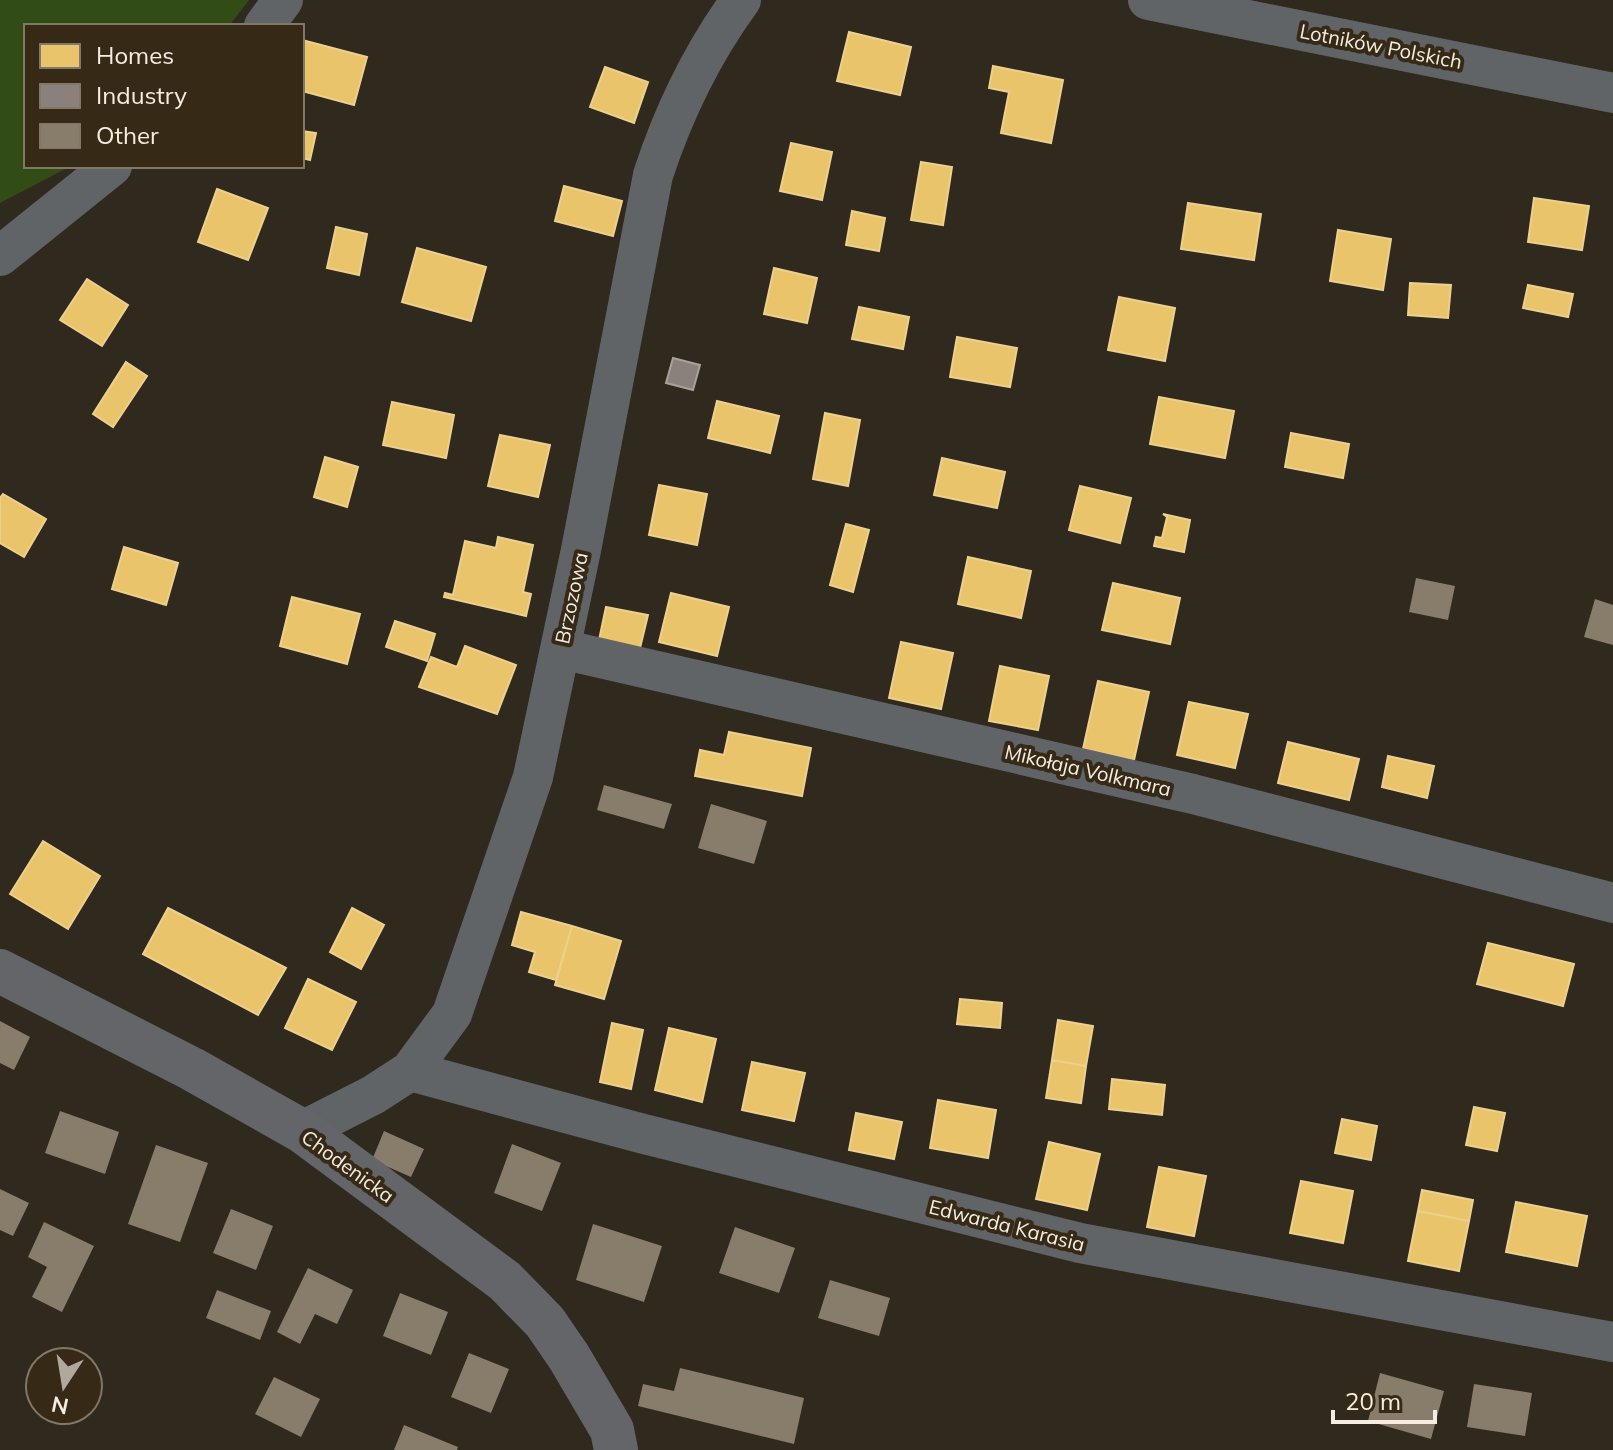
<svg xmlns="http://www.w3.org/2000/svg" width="1613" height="1450" viewBox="0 0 1613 1450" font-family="Mulish,sans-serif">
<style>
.green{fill:#324c16}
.homes{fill:#e9c46a;stroke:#edd08e;stroke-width:2}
.industry{fill:#8a817c;stroke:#aaa19b;stroke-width:2}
.building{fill:#887d6a}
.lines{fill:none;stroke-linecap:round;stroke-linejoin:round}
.street{stroke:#616467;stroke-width:40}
.secondary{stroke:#646568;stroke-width:44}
.labels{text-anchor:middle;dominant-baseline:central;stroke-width:8;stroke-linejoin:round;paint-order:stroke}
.street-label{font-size:20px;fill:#f5ede2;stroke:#362a17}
</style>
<rect width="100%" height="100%" fill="#2f291e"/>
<path class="green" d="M 0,0 L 249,0 L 229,26 L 26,26 L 26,166 L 71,166 L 0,203 Z"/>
<path class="homes" d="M 849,32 L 911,47 L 900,95 L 837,81 Z
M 302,40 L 367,57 L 354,105 L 302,91 Z
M 993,66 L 1063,80 L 1051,143 L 1001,133 L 1009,92 L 989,88 Z
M 605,67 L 648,82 L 634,123 L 590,107 Z
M 302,131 L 316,133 L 310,160 L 302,158 Z
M 791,143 L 832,152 L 822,200 L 780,191 Z
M 921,162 L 952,167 L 943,225 L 911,220 Z
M 564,186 L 622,201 L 613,236 L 555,221 Z
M 217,189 L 268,208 L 248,260 L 198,242 Z
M 1534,198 L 1589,206 L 1582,250 L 1528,242 Z
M 1188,203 L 1261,214 L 1254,260 L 1181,249 Z
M 852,211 L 885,218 L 879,251 L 846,245 Z
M 336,227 L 367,234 L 359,275 L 327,268 Z
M 1338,230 L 1391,239 L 1383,290 L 1330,281 Z
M 417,248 L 486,267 L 471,321 L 402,302 Z
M 774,268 L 817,278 L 807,323 L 764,314 Z
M 87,279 L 128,305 L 102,346 L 60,320 Z
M 1410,283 L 1451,285 L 1448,318 L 1408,315 Z
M 1528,285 L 1573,294 L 1568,317 L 1523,308 Z
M 1119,297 L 1175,308 L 1165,361 L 1108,350 Z
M 859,307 L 909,317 L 903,349 L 852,339 Z
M 957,337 L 1017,348 L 1010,387 L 950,377 Z
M 126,362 L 147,376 L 113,427 L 93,414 Z
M 1159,397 L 1234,411 L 1225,458 L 1150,444 Z
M 717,401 L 779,416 L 770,453 L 708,438 Z
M 392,402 L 454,415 L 446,458 L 383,445 Z
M 825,413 L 860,420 L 848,486 L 813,479 Z
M 1291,433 L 1349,444 L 1343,478 L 1285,467 Z
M 500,435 L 550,445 L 538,497 L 488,486 Z
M 325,457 L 358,467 L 347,507 L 314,497 Z
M 942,458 L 1005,472 L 997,508 L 934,495 Z
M 659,485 L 707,494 L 697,545 L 649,535 Z
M 1080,486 L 1131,498 L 1120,543 L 1069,530 Z
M 3,494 L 46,519 L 24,557 L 0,543 L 0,498 Z
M 1163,514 L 1190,520 L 1184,552 L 1154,546 L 1156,537 L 1162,538 L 1167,517 Z
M 846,524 L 869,530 L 853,592 L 830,585 Z
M 498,537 L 533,545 L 523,592 L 531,594 L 526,616 L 444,597 L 445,593 L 453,595 L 465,541 L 496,548 Z
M 124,547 L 178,563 L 166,605 L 112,589 Z
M 968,557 L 1031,571 L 1021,618 L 958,604 Z
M 1113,583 L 1180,598 L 1170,644 L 1102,630 Z
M 671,593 L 729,607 L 717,656 L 659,642 Z
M 292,597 L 360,614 L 347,664 L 280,646 Z
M 606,607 L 648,615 L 640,648 L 599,640 Z
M 395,621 L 435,634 L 427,661 L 386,647 Z
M 901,642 L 953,653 L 941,709 L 889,698 Z
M 465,646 L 516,665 L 497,714 L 419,687 L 431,657 L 457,667 Z
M 1000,666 L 1049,676 L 1038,730 L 989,721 Z
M 1098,681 L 1149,692 L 1134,760 L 1083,749 Z
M 1189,702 L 1248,714 L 1235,768 L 1177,755 Z
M 729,732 L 811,748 L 802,796 L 695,776 L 700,750 L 724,755 Z
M 1288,742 L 1359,759 L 1349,800 L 1278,783 Z
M 1388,756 L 1434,766 L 1427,798 L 1382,787 Z
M 43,841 L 100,876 L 68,929 L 10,894 Z
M 168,908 L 286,968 L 258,1015 L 143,954 Z
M 352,908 L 384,925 L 361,969 L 330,952 Z
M 521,912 L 572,926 L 556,980 L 529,972 L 535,952 L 512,945 Z
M 572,926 L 621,941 L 604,999 L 555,985 Z
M 1488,943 L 1574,964 L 1563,1006 L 1477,984 Z
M 308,979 L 356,1002 L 332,1050 L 285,1028 Z
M 960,999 L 1002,1003 L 1000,1028 L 957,1024 Z
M 1058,1020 L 1093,1026 L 1086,1066 L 1052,1060 Z
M 612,1023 L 643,1030 L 631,1089 L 600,1082 Z
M 669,1028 L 716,1039 L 702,1102 L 655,1090 Z
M 1052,1060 L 1086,1066 L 1081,1103 L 1046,1098 Z
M 752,1062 L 805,1073 L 794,1121 L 742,1110 Z
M 1112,1079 L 1165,1085 L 1162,1115 L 1109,1109 Z
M 938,1100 L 996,1110 L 988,1158 L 930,1148 Z
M 1474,1107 L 1505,1113 L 1497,1151 L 1466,1145 Z
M 856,1113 L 902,1122 L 894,1159 L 849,1150 Z
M 1342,1119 L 1377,1126 L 1371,1160 L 1335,1153 Z
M 1049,1142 L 1100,1154 L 1087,1210 L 1036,1199 Z
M 1159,1167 L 1206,1176 L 1194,1236 L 1147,1227 Z
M 1301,1181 L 1353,1191 L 1343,1243 L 1290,1233 Z
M 1422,1190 L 1473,1200 L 1469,1221 L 1418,1211 Z
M 1516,1202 L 1587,1216 L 1577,1266 L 1506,1252 Z
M 1418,1211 L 1469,1221 L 1459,1271 L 1408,1261 Z"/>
<path class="industry" d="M 673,358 L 700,365 L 693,390 L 666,383 Z"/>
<path class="building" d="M 1416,578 L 1455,586 L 1448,620 L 1409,612 Z
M 1595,599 L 1613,605 L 1613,645 L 1584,637 Z
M 604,785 L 672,804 L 664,829 L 597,810 Z
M 711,804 L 767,821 L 754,864 L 698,848 Z
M 0,1021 L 30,1037 L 14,1070 L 0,1063 Z
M 60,1111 L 119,1132 L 105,1174 L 45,1153 Z
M 384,1131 L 424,1149 L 411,1177 L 372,1160 Z
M 512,1144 L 561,1163 L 542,1211 L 494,1193 Z
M 156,1145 L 208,1163 L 180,1242 L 128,1224 Z
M 0,1189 L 29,1203 L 13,1236 L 0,1230 Z
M 231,1209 L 273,1226 L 256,1270 L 213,1253 Z
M 44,1222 L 94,1246 L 62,1312 L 32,1297 L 47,1267 L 28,1257 Z
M 593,1224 L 662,1246 L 644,1302 L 576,1280 Z
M 735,1227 L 795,1248 L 779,1293 L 719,1273 Z
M 308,1268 L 353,1290 L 337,1324 L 315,1314 L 300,1344 L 277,1332 Z
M 830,1280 L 890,1298 L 879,1336 L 818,1318 Z
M 217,1290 L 271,1311 L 260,1340 L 206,1318 Z
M 400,1293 L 448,1312 L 431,1355 L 383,1336 Z
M 469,1353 L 509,1369 L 491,1413 L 451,1397 Z
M 680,1368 L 804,1398 L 794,1444 L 638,1406 L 643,1384 L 674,1391 Z
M 1380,1373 L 1444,1391 L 1431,1439 L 1368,1421 Z
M 274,1377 L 320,1399 L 301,1437 L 255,1414 Z
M 1474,1384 L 1532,1393 L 1525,1436 L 1467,1427 Z
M 404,1425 L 458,1447 L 457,1450 L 394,1450 Z"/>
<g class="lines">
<path class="street" d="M 1148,0 L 1613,93
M 264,26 L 283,0
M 0,256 L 112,166
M 561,649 L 1193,794 L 1613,903
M 410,1071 L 640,1133 L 1080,1243 L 1613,1342
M 302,1131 L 373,1095 L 410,1071 L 452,1014 L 533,777 L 581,550 L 653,175 C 673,114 703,52 741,0"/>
<path class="secondary" d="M 0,971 L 192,1069 L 302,1131 L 505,1281 L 545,1322 L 569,1357 L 612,1430 L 616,1450"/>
</g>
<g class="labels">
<g class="street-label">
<text transform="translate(1381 46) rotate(11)">Lotników Polskich</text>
<text transform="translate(571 598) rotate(-78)">Brzozowa</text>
<text transform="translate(1088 770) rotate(13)">Mikołaja Volkmara</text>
<text transform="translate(348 1166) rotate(36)">Chodenicka</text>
<text transform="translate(1007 1225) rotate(14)">Edwarda Karasia</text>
</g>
</g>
<rect x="24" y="24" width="280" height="144" fill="#362a17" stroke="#827868" stroke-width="2"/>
<rect x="40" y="44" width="40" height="24" fill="#e9c46a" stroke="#827868" stroke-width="2"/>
<text x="96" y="64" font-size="24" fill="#f5ede2">Homes</text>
<rect x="40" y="84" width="40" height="24" fill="#8a817c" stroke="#827868" stroke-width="2"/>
<text x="96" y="104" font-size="24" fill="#f5ede2">Industry</text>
<rect x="40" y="124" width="40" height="24" fill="#887d6a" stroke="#827868" stroke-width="2"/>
<text x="96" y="144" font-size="24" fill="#f5ede2">Other</text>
<g transform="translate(64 1386) rotate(192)"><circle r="38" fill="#362a17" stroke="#827868" stroke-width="2"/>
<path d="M0-6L14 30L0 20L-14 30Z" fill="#b0a89d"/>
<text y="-12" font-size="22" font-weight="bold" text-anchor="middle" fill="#f5ede2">N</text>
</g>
<path d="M1333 1410v12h102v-12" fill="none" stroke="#f5ede2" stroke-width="4"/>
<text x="1345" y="1410" font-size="24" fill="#f5ede2" stroke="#362a17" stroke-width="6" paint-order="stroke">20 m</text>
</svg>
